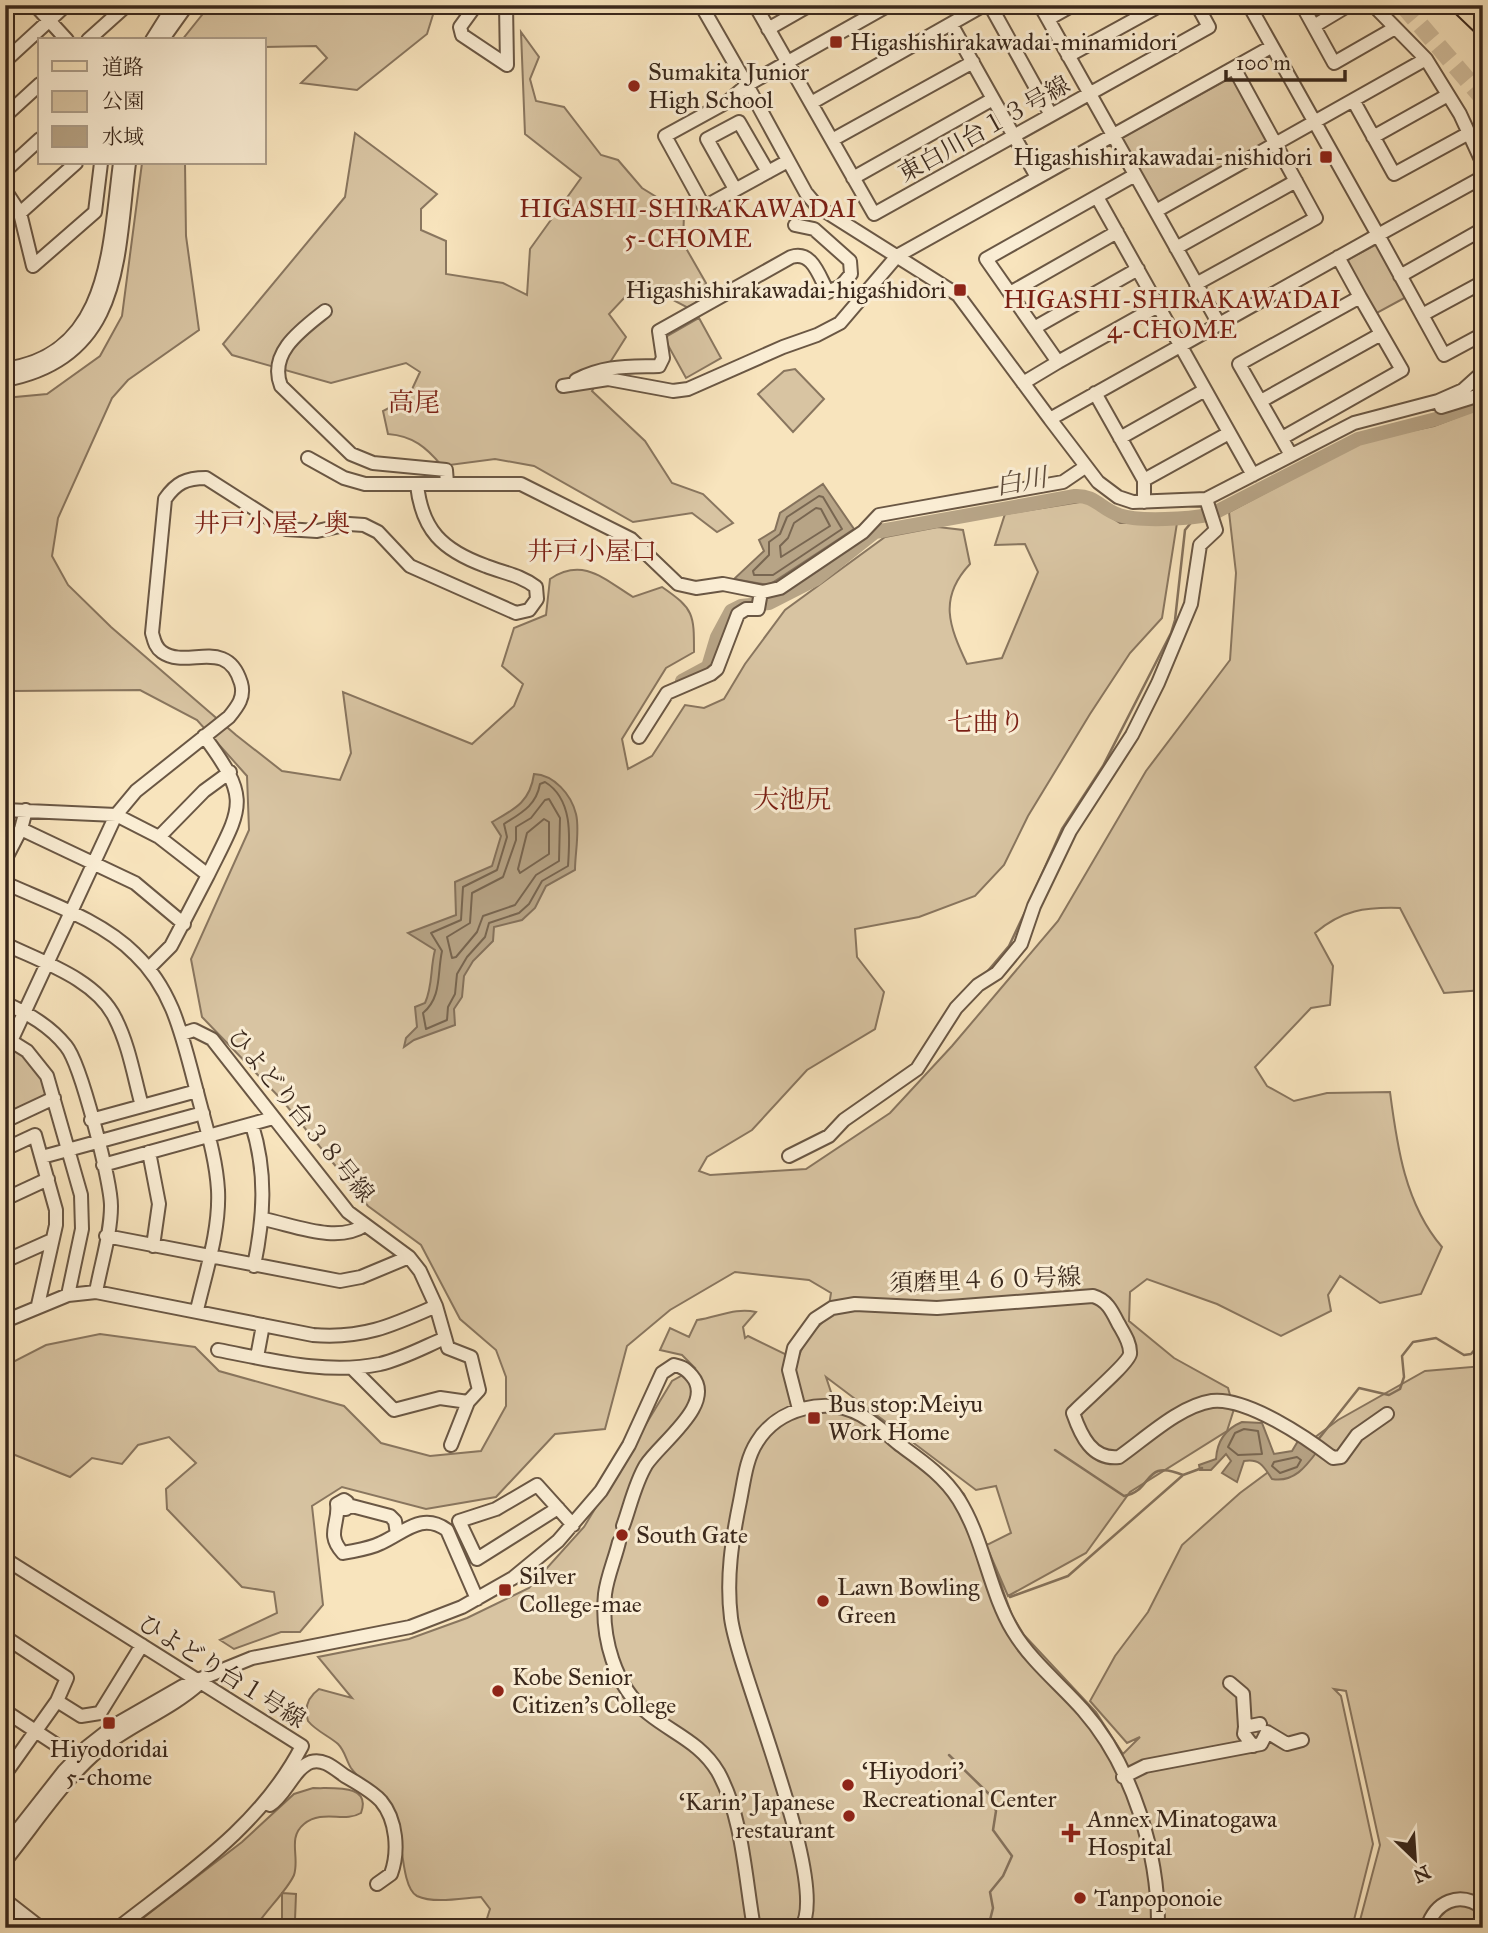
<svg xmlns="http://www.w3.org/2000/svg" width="1488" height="1933" viewBox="0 0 1488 1933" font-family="'IM FELL Great Primer','Noto Serif JP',serif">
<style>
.green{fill:#d8c4a2;stroke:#89765f;stroke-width:2;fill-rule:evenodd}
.water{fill:#b7a486;stroke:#85725c;stroke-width:2}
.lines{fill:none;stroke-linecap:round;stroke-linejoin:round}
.shore{stroke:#786651;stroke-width:2}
.stream{stroke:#85725c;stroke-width:2.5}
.river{stroke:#b7a486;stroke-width:14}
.highway-tunnel{stroke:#d2be9d;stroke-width:18;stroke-dasharray:18 9;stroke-linecap:butt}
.minor-casing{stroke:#6a5744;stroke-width:16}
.major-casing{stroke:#3a281c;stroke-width:18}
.minor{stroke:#faedd4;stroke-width:12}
.major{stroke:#f8e4bd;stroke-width:14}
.poi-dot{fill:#8f2418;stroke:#faedd4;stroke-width:2.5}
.labels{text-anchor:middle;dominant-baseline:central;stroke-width:6;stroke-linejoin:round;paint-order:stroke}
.poi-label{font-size:24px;fill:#3a281c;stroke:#faedd4;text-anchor:start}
.street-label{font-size:24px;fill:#3a281c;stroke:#faedd4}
.neighbourhood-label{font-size:26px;fill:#7a1f14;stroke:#faedd4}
.water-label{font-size:26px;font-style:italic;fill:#604d3c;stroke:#faedd4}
</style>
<rect width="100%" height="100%" fill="#f8e4bd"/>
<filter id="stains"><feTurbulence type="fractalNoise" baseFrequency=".00286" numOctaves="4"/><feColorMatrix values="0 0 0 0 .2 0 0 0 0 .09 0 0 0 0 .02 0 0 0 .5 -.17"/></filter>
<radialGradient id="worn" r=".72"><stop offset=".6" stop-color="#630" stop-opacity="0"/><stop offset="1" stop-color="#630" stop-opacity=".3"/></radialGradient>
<path class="green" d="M 210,5 L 436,5 L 427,34 L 357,90 L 301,83 L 327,58 L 316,46 L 264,47 L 264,40 L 182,40 Z
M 521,32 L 539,57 L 530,79 L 536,101 L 564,107 L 601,155 L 618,160 L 642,188 L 684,214 L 683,243 L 706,283 L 692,310 L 639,282 L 609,314 L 626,337 L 592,391 L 645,441 L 672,483 L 703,494 L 733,523 L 717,532 L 692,513 L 633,522 L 534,466 L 495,459 L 442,466 C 426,447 413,436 388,434 L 383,411 L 408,398 L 420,372 L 406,363 L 331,383 L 232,355 L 223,344 L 345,197 L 355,133 L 437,194 L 421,209 L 421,230 L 446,241 L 446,274 L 503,283 L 527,295 L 530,249 L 581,178 L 525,134 Z
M 1230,78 L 1235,80 L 1269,139 L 1266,146 L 1160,205 L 1155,204 L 1121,143 L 1123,137 Z
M 142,163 L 185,163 L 186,236 L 199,330 L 128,380 L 112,398 L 58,518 L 52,556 L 68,585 L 111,627 L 236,735 L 282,771 L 340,780 L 351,753 L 343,692 L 472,744 L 514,706 L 523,684 L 502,666 L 514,628 L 546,615 L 550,579 C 583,557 604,579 633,597 L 662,587 C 694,609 694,614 694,652 L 666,668 L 622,739 L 628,769 L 652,756 L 685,705 L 704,708 L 724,699 L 745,664 L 785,610 L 885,537 L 938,527 L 963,530 L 970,564 C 938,598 949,626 967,664 L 1002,658 L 1038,572 L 1025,544 L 995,545 L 1005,514 L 1086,501 L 1120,523 L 1177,523 L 1162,618 L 1130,653 L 1090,714 L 1028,816 L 1004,865 L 975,896 L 919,917 L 855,929 L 857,957 L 884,992 L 875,1029 L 807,1070 L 752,1130 L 707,1157 L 699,1171 L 710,1175 L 806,1169 L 890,1113 L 952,1046 L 1058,921 L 1146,771 L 1230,660 L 1236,573 L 1229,512 L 1363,441 L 1434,426 L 1483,407 L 1483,990 L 1444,993 L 1400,908 C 1365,907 1342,910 1315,933 L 1333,966 L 1330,1005 L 1311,1008 L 1255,1067 L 1267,1086 L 1294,1101 L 1327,1093 L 1390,1092 C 1397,1146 1405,1204 1442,1247 L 1421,1294 L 1380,1303 L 1340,1276 L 1328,1295 L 1331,1311 L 1281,1336 L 1217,1304 L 1147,1279 L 1130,1292 L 1129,1321 L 1174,1358 L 1228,1388 L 1234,1409 L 1227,1431 L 1130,1492 L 1086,1553 L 1008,1596 L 989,1552 L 1012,1615 L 1024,1635 L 1096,1712 L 1123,1754 L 1140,1737 L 1127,1743 L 1090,1701 L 1115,1656 L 1148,1612 L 1182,1545 L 1240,1493 L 1338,1420 L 1425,1371 L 1483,1366 L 1483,1928 L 1358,1928 L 1380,1845 L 1346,1691 L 1334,1689 L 1341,1696 L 1373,1844 L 1352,1928 L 484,1928 L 490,1909 L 481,1897 C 463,1898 434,1904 417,1896 C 401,1888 403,1836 395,1815 C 386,1793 364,1786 351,1768 C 346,1760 345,1751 338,1744 C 329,1736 316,1731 308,1721 C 304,1708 308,1697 319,1689 L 352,1698 L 318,1657 L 409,1639 L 467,1618 L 529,1588 L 584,1527 L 672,1381 L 695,1368 L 682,1355 L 660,1350 L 670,1328 L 689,1337 L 697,1320 C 718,1317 736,1307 756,1312 L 743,1327 L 745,1338 L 748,1336 L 797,1360 L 807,1337 L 827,1318 L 831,1293 L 809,1280 L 735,1272 L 670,1310 L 627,1346 L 605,1429 L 555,1434 L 496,1497 L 426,1509 L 342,1487 L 312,1506 L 323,1605 L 300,1632 L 281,1632 L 234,1649 L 220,1640 L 277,1613 L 274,1592 L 242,1587 L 167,1509 L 166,1489 L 196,1463 L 169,1437 L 138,1445 L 122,1464 L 92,1458 L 70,1477 L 5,1451 L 5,1366 L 46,1345 L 100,1334 L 195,1347 L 219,1371 L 344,1406 L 381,1443 L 430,1456 L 481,1451 L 506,1406 L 506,1377 L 496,1350 L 460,1319 L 421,1245 L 368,1206 L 282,1100 L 202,1017 L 191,959 L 249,830 L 247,776 L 197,720 L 140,690 L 11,691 L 5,687 L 5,398 L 47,394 L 100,356 L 122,316 ZM 826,1377 L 976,1490 L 996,1486 L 1011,1533 L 987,1545 L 964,1494 L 941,1469 L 832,1395 Z
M 1377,244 L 1408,296 L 1375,314 L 1347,264 L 1349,259 Z
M 699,318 L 721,358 L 686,378 L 664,338 Z
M 795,369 L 824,399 L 793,432 L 758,394 L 784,371 Z
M 14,1048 L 37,1066 L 51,1097 L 5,1117 L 5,1067 Z
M 313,1788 C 332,1789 372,1783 361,1813 C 344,1823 323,1809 304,1824 C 287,1838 300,1857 294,1875 C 287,1891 265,1911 255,1928 L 130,1928 L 242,1842 L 294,1794 Z
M 282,1893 L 296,1894 L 295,1920 L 282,1920 Z"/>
<path class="water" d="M 823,484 L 854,529 L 769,585 L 734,579 L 764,551 L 759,540 L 775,530 L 780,513 Z
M 534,774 C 554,775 571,794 576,814 C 580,830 575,853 575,870 L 546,886 L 535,908 L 522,920 L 494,927 L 493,941 L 473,961 L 464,976 L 462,997 L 454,1009 L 455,1025 L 414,1040 L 404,1047 L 406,1038 L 417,1027 L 415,1007 L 425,1003 C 433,985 430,969 435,950 L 408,933 L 456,915 L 455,882 L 492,866 L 501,836 L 492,822 C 515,809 530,802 534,774 Z
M 1242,1422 L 1262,1423 L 1274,1454 L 1292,1451 L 1301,1436 L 1319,1449 C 1307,1465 1295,1483 1272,1479 C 1264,1467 1260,1458 1244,1461 L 1237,1482 L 1222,1473 L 1231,1461 L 1226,1454 L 1211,1470 L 1200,1470 L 1199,1465 L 1216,1459 C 1217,1441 1225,1429 1242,1422 Z"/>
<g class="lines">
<path class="shore" d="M 819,496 L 823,497 L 842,529 L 773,575 L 754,575 L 753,571 L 769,555 L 769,542 L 780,534 L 787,517 Z
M 816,508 L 821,509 L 830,526 L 781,557 L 780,546 L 788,538 L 794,523 Z
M 545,782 C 573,799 570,837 568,866 L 542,881 L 529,904 L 519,913 L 489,923 L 485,937 L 467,957 L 457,974 L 455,994 L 448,1007 L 447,1020 L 426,1029 L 423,1013 C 442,997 437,974 442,951 L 431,933 L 461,920 L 463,887 L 497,870 L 507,837 L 504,824 C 521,813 536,806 540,784 Z
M 549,799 L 560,818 L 559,861 L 536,875 L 515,905 L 483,916 L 477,932 L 456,957 L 452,958 L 447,937 L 470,923 L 472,893 L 503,877 L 516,840 L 516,827 L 531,818 L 545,800 Z
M 544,819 L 549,822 L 549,854 L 520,873 L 518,869 L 527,833 Z
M 1244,1429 L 1258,1431 L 1262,1454 L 1238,1455 L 1228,1447 L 1235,1433 Z
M 1297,1457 L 1301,1460 L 1297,1467 L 1280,1473 L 1272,1466 L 1274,1462 Z"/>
<path class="stream" d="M 1030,901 L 1062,829 L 1103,766 L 1171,633 L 1175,620 L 1185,530 L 1195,518
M 987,972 L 1009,946 L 1026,910
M 1317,1441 L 1359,1388 L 1389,1395 L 1400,1389 L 1404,1377 L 1402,1356 L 1413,1342 L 1436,1338 L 1464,1355 L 1471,1354 L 1483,1340
M 1055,1450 L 1124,1496 C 1154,1491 1142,1458 1183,1475 L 1202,1468
M 1010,1597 L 1068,1576 L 1182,1476
M 949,1755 L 989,1794 L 996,1811 L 993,1830 L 1012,1856 L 1003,1876 L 990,1892 L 993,1908 L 988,1928"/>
<path class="river" d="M 682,681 L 708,667 L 717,637 L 731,611 L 741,606 L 769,603 L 816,579 L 875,532 L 1075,496 C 1095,495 1101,509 1119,515 C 1138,522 1192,519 1212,514 L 1358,439 L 1436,419 L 1483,402
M 5,1925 L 9,1928"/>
<path class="highway-tunnel" d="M 1403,5 L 1483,98"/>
<g class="minor-casing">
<path id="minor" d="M 35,5 L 67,40
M 476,5 L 460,27 L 462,35 L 507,65 L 506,5
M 701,5 L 747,85 L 727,102 L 665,136 L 704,207 L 788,161
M 755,5 L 874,214 L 1209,27 L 1197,5
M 889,5 L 747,85 L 806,193 L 817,206 L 958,295 L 1050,419 L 1378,235 L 1249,5
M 990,5 L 1051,115
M 1040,5 L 1219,324
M 1302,5 L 1334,63 L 1395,28
M 1373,5 L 1426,59 L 1460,114 L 1483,164
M 5,6 L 6,5
M 1048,19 L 1073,5
M 951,24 L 1037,177
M 1314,26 L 1349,5
M 768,29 L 810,5
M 88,40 L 127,5
M 152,40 L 174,5
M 162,40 L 187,5
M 1068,56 L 1161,5
M 5,61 L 66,5
M 1353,100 L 1394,174 L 1469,133
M 811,103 L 984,5
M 5,116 L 40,84
M 1373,137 L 1448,95
M 832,140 L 973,62
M 5,171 L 40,139
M 1483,177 L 1378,235 L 1444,355 L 1483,334
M 853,178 L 993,99
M 735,189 L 707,139 L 739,122 L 768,172
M 5,190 L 20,213 L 33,266 L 95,212 L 101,163
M 1097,197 L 1253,475
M 1156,211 L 1426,59
M 20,213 L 76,163
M 1176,248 L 1296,181
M 1400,276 L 1483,229
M 1196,284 L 1316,218 L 1234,68
M 1010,293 L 1117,232
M 325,311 C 301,330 268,353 281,386 L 351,454 L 373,463 L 446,470 L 447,483
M 1422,315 L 1483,282
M 1034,328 L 1138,269
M 1058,362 L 1158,306
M 5,369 C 111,355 109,244 120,163
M 5,380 C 123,358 117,258 129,163
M 576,380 C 606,365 627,367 659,366 L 663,358 L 659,331 L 791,257 C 813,250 819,277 828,292 L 841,286 L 851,274 L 850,261 L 814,229 L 795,225
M 1023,383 L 1058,362 L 986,259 L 1135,175
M 563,386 L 608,379 L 673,391 L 688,389 L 783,347 L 817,335 L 840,323 L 897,256 L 1271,47
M 1095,393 L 1144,480 L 1144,502
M 1261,401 L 1381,334
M 1441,407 L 1483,394
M 1050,419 L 1098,482 L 1118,497 L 1133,502 L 1206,499 L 1354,423 L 1438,401 L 1463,390 L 1483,372
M 1120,438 L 1205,390
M 1282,438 L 1402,370 L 1360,297
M 1291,455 L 1239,364 L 1360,297 L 1338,257
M 308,458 L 344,478 L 365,484 L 521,484 L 631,539 L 678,584 L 696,588 L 723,584 L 763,592 L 780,588 L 863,532 L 879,515 L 1063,482 L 1085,467
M 1144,480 L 1229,433
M 204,736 C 252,801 242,806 208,875
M 639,737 L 667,693 L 711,674 L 717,669 L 738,614 L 746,609 L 758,609 L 761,592
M 5,810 L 116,815 L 159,837 L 208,875 L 171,946 L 149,968
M 21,829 L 135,883 L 184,924
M 159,837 L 204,791 L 230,772
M 5,860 L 21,829 L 26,810
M 5,883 C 49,903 101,920 135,954 C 175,992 183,1041 197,1092 C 205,1124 216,1156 218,1190 C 220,1230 206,1271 197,1310
M 5,944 C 42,962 96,979 115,1018 C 129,1045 134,1077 142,1106
M 5,1003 C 29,1014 50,1026 66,1046 C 81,1064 111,1182 111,1206 C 111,1234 101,1264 96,1292
M 11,1041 L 27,1051 L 47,1076 L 81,1195 L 82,1229 L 68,1295
M 5,1054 L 116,815 L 136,791 L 229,717 C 238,706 245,697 241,683 C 227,636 187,670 162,652 C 155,647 154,640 152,633 L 165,499 C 176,483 186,478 206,478 L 286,529 L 317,531 L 349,524 L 364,525 L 378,532 L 410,566 L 516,613 L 529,610 L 537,599 L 536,587 C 520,575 504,573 486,566 C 442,550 422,530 417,485
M 91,1120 L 197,1091
M 5,1121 L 54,1098
M 252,1125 C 267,1173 264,1217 254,1266
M 5,1149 L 35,1135 L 56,1210 L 56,1225 L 38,1305
M 149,1152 L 159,1204 L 153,1246
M 789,1156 L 829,1136 L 844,1120 L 917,1069 L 956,1008 L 978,985 L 997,973 L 1021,944 L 1034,906 L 1070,831 L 1132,735 L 1158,683 L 1191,604 L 1200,545 L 1216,530 L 1206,499
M 42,1157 L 203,1113
M 103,1165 L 273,1118
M 5,1199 L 48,1179
M 263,1219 C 294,1225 337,1244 365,1225
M 106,1236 L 340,1281 L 361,1277 L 409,1257
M 5,1261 L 52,1240
M 5,1321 L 68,1295 L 96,1292 L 313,1335 C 363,1339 391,1326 436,1306 L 420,1271 L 409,1257 L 348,1212 L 212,1039 L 194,1030 L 182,1034
M 218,1350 C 271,1360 326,1375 380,1364 C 402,1359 424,1347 445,1338
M 257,1357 L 263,1325
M 352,1368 L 394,1410 L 440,1398 L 468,1402 L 479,1390 L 471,1357 L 448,1348 L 436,1306
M 799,1409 L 789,1370 L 794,1348 L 815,1319 L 832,1308 L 855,1304 L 937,1308 L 1093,1296 C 1107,1300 1112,1311 1118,1323 C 1123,1332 1131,1343 1130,1354 C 1128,1364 1083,1402 1073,1413 C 1081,1436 1092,1460 1119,1457 C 1145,1439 1179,1406 1212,1401 C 1247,1397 1307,1438 1333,1458 L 1341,1457 L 1357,1435 L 1387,1414
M 451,1445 L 468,1402
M 348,1505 L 390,1516 L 395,1521 L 397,1534
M 558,1508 L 477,1559 L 459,1521 L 496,1509 L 537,1485 L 573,1525
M 338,1509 L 346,1509 L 347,1502 L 344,1500 L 337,1504 C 340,1523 325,1534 343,1553 C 357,1550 369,1549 381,1543 C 405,1532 422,1512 447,1530 L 477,1599
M 619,1542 C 615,1559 607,1577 605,1594 C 601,1636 614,1687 649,1714 C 674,1734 701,1743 718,1772 C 743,1817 745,1878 754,1928
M 5,1559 L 302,1746 C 261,1826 187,1874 118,1928
M 5,1637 L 67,1678 L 57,1701 L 5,1774
M 1230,1683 L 1243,1694 L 1245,1727
M 57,1701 L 81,1716 L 100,1713 L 142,1645
M 5,1711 L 81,1761
M 1253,1746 L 1244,1734 L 1245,1727 L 1260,1724
M 1123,1777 L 1145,1766 L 1261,1744 L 1267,1732 L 1287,1744 L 1302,1740
M 270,1805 C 286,1795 294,1768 311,1762 C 324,1758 335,1769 345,1776 C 357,1783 372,1791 381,1801 C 397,1820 399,1852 391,1874 L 377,1884
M 5,1846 L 64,1771 L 87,1747 L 115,1725 L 183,1686 L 252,1658 L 410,1627 L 462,1607 L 513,1578 L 558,1541 L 601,1491 L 629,1445 L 662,1373 L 674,1365 C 683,1367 686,1369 692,1376 C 716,1404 661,1442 646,1465 C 635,1483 630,1507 623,1526
M 5,1861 C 35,1824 63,1780 100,1749 C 131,1724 170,1710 200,1683
M 5,1900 L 41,1928
M 5,1915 L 21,1928
M 801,1928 C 831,1885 739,1677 731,1618 C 726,1578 732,1540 740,1501 C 744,1481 746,1459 757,1442 C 778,1408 826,1396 861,1415 C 875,1423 888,1435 900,1445 C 922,1461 944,1476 959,1500 C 984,1540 989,1591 1013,1631 C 1031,1661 1060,1684 1083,1710 C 1133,1767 1159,1854 1158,1928
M 1427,1928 C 1435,1902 1459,1890 1483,1908"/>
</g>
<g class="major-casing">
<path id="major" d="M 1458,5 L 1483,29"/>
</g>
<use href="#minor" class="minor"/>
<use href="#major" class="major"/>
</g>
<g class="poi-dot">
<rect x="829" y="35" width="14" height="14" rx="3.5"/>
<circle cx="634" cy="86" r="7"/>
<rect x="1319" y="150" width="14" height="14" rx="3.5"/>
<rect x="953" y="283" width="14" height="14" rx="3.5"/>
<rect x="807" y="1411" width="14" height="14" rx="3.5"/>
<circle cx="622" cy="1535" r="7"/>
<rect x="498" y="1583" width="14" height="14" rx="3.5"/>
<circle cx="823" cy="1601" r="7"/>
<circle cx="498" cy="1691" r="7"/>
<rect x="102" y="1716" width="14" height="14" rx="3.5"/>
<circle cx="848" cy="1785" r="7"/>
<circle cx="849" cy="1816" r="7"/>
<path d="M1067.5 1822.5h7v7h7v7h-7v7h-7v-7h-7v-7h7z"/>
<circle cx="1080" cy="1898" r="7"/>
</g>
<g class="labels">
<g class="poi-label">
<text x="850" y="42">Higashishirakawadai-minamidori</text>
<text x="648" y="72">Sumakita Junior<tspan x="648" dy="28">High School</tspan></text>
<text x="1312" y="157" text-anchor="end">Higashishirakawadai-nishidori</text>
<text x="946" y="290" text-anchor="end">Higashishirakawadai-higashidori</text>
<text x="828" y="1404">Bus stop:Meiyu<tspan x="828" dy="28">Work Home</tspan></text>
<text x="636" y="1535">South Gate</text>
<text x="519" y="1576">Silver<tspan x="519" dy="28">College-mae</tspan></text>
<text x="837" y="1587">Lawn Bowling<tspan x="837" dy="28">Green</tspan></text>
<text x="512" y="1677">Kobe Senior<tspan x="512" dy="28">Citizen’s College</tspan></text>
<text x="109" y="1749" text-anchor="middle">Hiyodoridai<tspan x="109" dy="28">5-chome</tspan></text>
<text x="862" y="1771">‘Hiyodori’<tspan x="862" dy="28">Recreational Center</tspan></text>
<text x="835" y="1802" text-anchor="end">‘Karin’ Japanese<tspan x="835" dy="28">restaurant</tspan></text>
<text x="1087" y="1819">Annex Minatogawa<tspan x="1087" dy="28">Hospital</tspan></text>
<text x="1094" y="1898">Tanpoponoie</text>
</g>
<g class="street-label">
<text transform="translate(984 129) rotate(-29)">東白川台１３号線</text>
<text transform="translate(301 1115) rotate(51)">ひよどり台３８号線</text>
<text transform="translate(985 1280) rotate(-2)">須磨里４６０号線</text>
<text transform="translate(222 1671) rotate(32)">ひよどり台１号線</text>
</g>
<g class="neighbourhood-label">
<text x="688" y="208">HIGASHI-SHIRAKAWADAI<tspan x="688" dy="30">5-CHOME</tspan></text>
<text x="1172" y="299">HIGASHI-SHIRAKAWADAI<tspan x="1172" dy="30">4-CHOME</tspan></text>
<text x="414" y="402">高尾</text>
<text x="272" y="523">井戸小屋ノ奥</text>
<text x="592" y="551">井戸小屋口</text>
<text x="986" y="722">七曲り</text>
<text x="792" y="799">大池尻</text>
</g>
<g class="water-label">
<text transform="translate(1021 481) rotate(-10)">白川</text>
</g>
</g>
<rect width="1488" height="1933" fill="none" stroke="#f8e4bd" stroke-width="28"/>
<rect x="7" y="7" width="1474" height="1919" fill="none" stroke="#3a281c" stroke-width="3.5"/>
<rect x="14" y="14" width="1460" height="1905" fill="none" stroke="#3a281c" stroke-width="2"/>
<rect x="38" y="38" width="228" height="126" fill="#faedd4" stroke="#ad9e8a" stroke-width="2"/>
<rect x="52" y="61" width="35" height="10" fill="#f8e4bd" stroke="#ad9e8a" stroke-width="2"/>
<text x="102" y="74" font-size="21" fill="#3a281c">道路</text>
<rect x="52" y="91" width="35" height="21" fill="#d8c4a2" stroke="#ad9e8a" stroke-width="2"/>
<text x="102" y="108" font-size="21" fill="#3a281c">公園</text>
<rect x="52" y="126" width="35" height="21" fill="#b7a486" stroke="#ad9e8a" stroke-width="2"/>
<text x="102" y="144" font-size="21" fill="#3a281c">水域</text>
<g transform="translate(1415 1859) rotate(155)" stroke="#faedd4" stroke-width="5" paint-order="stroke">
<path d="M0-5L12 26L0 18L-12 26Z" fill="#3a281c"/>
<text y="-10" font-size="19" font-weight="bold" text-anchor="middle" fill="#3a281c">N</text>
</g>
<path d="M1226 70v10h119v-10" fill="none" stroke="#3a281c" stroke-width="3.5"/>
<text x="1236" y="70" font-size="21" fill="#3a281c" stroke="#faedd4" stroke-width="5" paint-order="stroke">100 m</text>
<rect width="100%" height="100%" filter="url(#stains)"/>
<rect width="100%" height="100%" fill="url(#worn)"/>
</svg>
